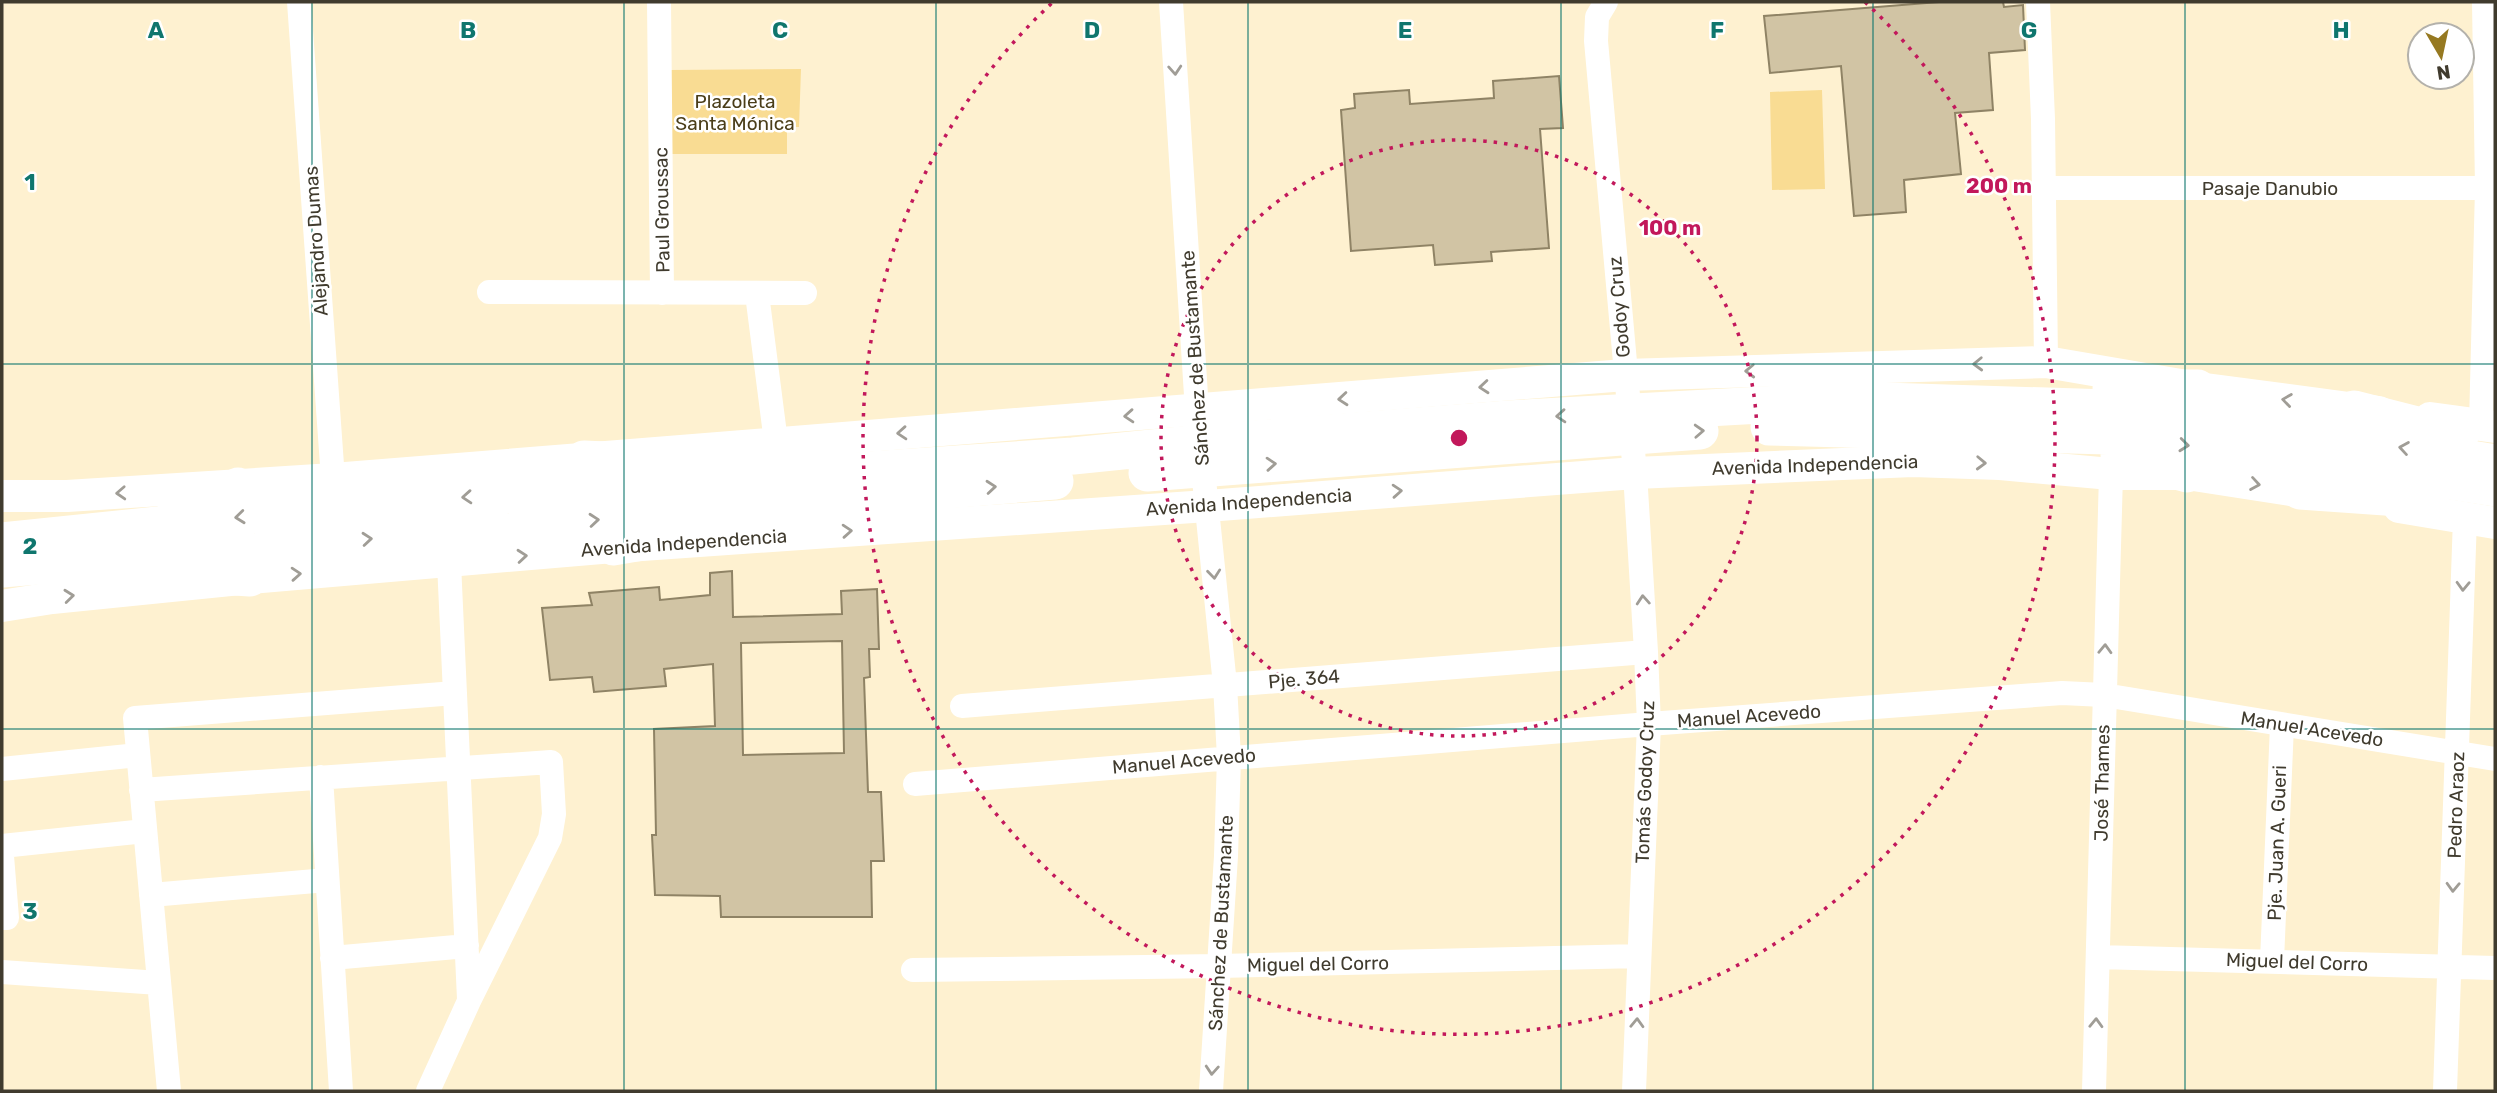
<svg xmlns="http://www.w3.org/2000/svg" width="2497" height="1093" viewBox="0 0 2497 1093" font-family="Rubik,sans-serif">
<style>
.green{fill:#f9dc93}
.building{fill:#d1c4a4;stroke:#8f8365;stroke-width:2;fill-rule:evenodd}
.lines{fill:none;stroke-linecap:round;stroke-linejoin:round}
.minor{stroke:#fff;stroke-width:24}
.major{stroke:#fff;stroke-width:32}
.highway{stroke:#fff;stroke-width:37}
.oneway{stroke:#a09d96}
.grid{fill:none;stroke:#0f766e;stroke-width:2;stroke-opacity:0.55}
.ring{fill:none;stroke:#c2185b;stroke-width:3.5;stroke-dasharray:3.5 7}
.labels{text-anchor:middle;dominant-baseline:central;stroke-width:5;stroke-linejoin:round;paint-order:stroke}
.park-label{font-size:19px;fill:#4b3e19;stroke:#fff}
.street-label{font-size:19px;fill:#403b2e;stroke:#fff}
.grid-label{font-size:23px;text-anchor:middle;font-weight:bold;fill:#0f766e;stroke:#fff;stroke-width:5;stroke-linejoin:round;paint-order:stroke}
.centre{fill:#c2185b;stroke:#fff;stroke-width:3.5}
.ring-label{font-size:21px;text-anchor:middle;font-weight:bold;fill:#c2185b;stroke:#fff;stroke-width:5;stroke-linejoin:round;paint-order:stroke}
</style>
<rect width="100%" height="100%" fill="#fef1d0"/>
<path class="green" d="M 801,69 L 799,127 L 787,127 L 787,154 L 671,154 L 670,70 Z
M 1822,90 L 1825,189 L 1772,190 L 1770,92 Z"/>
<path class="building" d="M 1939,2 L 2003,2 L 2004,7 L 2023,5 L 2025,50 L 1989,53 L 1993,110 L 1955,113 L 1961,174 L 1904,180 L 1906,212 L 1854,216 L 1841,66 L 1770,73 L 1764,16 Z
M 1559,76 L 1563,128 L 1540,129 L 1549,248 L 1491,252 L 1492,261 L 1435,265 L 1433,245 L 1351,251 L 1341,110 L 1355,108 L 1354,94 L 1409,90 L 1410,104 L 1494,98 L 1493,81 Z
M 732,571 L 733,617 L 842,614 L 841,591 L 877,589 L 879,649 L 869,649 L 870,677 L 864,678 L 868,792 L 881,792 L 884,861 L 871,861 L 872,917 L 721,917 L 720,896 L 655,895 L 652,835 L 656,835 L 654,729 L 715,726 L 713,664 L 664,669 L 666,686 L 594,692 L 592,677 L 550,680 L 542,608 L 592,605 L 589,593 L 659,587 L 660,600 L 710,595 L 710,573 ZM 842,641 L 844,753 L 743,755 L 741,643 Z"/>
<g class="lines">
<path class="minor" d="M 299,2 L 333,479
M 659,2 L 662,293
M 1171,2 L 1197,411 L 1225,685 L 1229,757 L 1226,856 L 1211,1091
M 1606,2 L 1597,17 L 1596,41 L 1635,473 L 1646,652 L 1649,724 L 1634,1091
M 2038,2 L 2043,119 L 2046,362
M 2045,188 L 2495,188
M 489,292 L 805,293
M 757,294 L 776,442
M 2481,424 L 2487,188 L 2484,2
M 449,563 L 469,999
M 962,706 L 1646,652
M 2,769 L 138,755
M 321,777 L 341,1091
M 915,784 L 1649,724 L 2062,693 L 2104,695 L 2495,759
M 141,790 L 551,762 L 554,814 L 550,838 L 469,1001 L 428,1091
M 2,846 L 145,831
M 2,856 L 7,918 L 2,918
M 151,895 L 327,880
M 2098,957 L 2495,968
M 332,958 L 467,946
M 2272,961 L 2282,725
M 913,970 L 1219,966 L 1639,956
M 2,972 L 159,983
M 169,1091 L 135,718 L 455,693
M 2094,1091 L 2111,474
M 2445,1091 L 2465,518"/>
<path class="major" d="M 2430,418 L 2495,427
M 2,496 L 67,496 L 333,479 L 1625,375 L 2046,362 L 2198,388 L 2379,412
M 2399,507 L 2495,523
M 2,606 L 52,598 L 250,578 L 613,547 L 1207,506 L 1635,473 L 1913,461 L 2000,464 L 2111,474 L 2187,474 L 2323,495"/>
<path class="highway" d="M 2111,388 L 2198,388
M 2354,409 L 2460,436
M 1769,427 L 2108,436 L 2289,456 L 2495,488
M 2119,455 L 2187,474
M 584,459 L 667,463
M 1147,473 L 1700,431
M 2300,491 L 2428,500
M 176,508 L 192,505 L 238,486
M 2,541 L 331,507 L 1073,456 L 1201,443 L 1508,419 L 1852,400 L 2109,408 L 2276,427 L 2495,463
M 613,547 L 695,533
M 2,569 L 1055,481
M 178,573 L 250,578"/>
</g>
<defs><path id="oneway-chevron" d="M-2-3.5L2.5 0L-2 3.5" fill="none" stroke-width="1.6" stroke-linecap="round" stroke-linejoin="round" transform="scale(1.75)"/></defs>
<g class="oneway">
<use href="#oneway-chevron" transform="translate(1175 70) rotate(86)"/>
<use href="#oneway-chevron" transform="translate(1978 364) rotate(178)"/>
<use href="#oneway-chevron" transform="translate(1750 371) rotate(178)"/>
<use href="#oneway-chevron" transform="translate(1484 387) rotate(175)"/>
<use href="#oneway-chevron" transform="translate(1343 399) rotate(175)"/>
<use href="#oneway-chevron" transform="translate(2287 400) rotate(-172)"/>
<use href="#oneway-chevron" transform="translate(1129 416) rotate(176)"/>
<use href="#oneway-chevron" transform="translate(1561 416) rotate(176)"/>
<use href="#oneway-chevron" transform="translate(1699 431) rotate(-3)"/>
<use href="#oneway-chevron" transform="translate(902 433) rotate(176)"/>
<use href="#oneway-chevron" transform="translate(2184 445) rotate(6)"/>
<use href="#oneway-chevron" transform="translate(2404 448) rotate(-171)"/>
<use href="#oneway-chevron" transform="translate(1981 463) rotate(2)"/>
<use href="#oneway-chevron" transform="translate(1271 464) rotate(-4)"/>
<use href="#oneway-chevron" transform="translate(2255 484) rotate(9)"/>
<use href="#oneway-chevron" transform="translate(991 487) rotate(-5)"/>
<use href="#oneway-chevron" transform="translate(1397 491) rotate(-4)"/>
<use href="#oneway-chevron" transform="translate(121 493) rotate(177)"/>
<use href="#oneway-chevron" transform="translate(467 497) rotate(176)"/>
<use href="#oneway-chevron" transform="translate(240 517) rotate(174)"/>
<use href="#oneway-chevron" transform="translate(594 520) rotate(-5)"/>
<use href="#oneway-chevron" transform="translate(847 531) rotate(-4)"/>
<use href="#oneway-chevron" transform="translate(367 539) rotate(-5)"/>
<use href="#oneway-chevron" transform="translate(522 556) rotate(-5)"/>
<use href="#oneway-chevron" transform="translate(296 574) rotate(-4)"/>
<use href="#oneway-chevron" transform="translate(1214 574) rotate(84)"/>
<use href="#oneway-chevron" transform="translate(2463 586) rotate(92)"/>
<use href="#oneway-chevron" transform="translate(69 596) rotate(-6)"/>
<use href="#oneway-chevron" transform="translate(1643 600) rotate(-94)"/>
<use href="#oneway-chevron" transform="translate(2105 649) rotate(-88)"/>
<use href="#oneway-chevron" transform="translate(2453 887) rotate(92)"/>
<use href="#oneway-chevron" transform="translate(1637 1023) rotate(-88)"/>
<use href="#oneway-chevron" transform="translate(2096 1023) rotate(-88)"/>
<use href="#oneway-chevron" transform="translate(1212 1070) rotate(94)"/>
</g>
<path class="grid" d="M 312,2 L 312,1091M 624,2 L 624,1091M 936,2 L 936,1091M 1248,2 L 1248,1091M 1561,2 L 1561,1091M 1873,2 L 1873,1091M 2185,2 L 2185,1091M 2,364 L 2495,364M 2,729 L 2495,729"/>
<g class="ring">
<circle cx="1459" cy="438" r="298"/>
<path d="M1865 2A596 596 0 1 1 1053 2"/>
</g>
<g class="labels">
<g class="park-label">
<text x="735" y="101">Plazoleta<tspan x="735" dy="22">Santa Mónica</tspan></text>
</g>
<g class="street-label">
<text x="2270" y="188">Pasaje Danubio</text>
<text transform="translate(662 210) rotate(-91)">Paul Groussac</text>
<text transform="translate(316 241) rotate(-94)">Alejandro Dumas</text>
<text transform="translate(1619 307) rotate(-95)">Godoy Cruz</text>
<text transform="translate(1195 358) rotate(-94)">Sánchez de Bustamante</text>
<text transform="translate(1815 465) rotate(-2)">Avenida Independencia</text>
<text transform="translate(1249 502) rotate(-4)">Avenida Independencia</text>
<text transform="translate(684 543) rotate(-4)">Avenida Independencia</text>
<text transform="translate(1304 679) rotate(-5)">Pje. 364</text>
<text transform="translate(1749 716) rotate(-4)">Manuel Acevedo</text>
<text transform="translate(2312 729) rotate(9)">Manuel Acevedo</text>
<text transform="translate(1184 761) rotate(-5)">Manuel Acevedo</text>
<text transform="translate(1645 782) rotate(-88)">Tomás Godoy Cruz</text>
<text transform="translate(2102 783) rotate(-89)">José Thames</text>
<text transform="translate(2456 805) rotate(-88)">Pedro Araoz</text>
<text transform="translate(2277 843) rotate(-88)">Pje. Juan A. Gueri</text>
<text transform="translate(1221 923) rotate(-87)">Sánchez de Bustamante</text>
<text transform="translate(2297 962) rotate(2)">Miguel del Corro</text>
<text transform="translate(1318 964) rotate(-1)">Miguel del Corro</text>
</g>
</g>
<g class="grid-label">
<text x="156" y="38">A</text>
<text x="468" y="38">B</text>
<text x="780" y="38">C</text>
<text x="1092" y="38">D</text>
<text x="1405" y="38">E</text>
<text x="1717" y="38">F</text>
<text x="2029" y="38">G</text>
<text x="2341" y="38">H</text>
<text x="30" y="190">1</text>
<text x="30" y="554">2</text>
<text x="30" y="919">3</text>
</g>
<circle cx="1459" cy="438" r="10" class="centre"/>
<g class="ring-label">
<text x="1999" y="193">200 m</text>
<text x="1670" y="235">100 m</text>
</g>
<rect width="2497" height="1093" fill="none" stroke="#403b2e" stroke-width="7"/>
<g transform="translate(2441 56) rotate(171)"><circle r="33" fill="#ffffff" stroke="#b3b1ab" stroke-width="2"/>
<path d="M0-5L12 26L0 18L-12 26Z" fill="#967921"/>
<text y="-10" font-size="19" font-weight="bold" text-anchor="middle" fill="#403b2e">N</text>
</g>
</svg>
